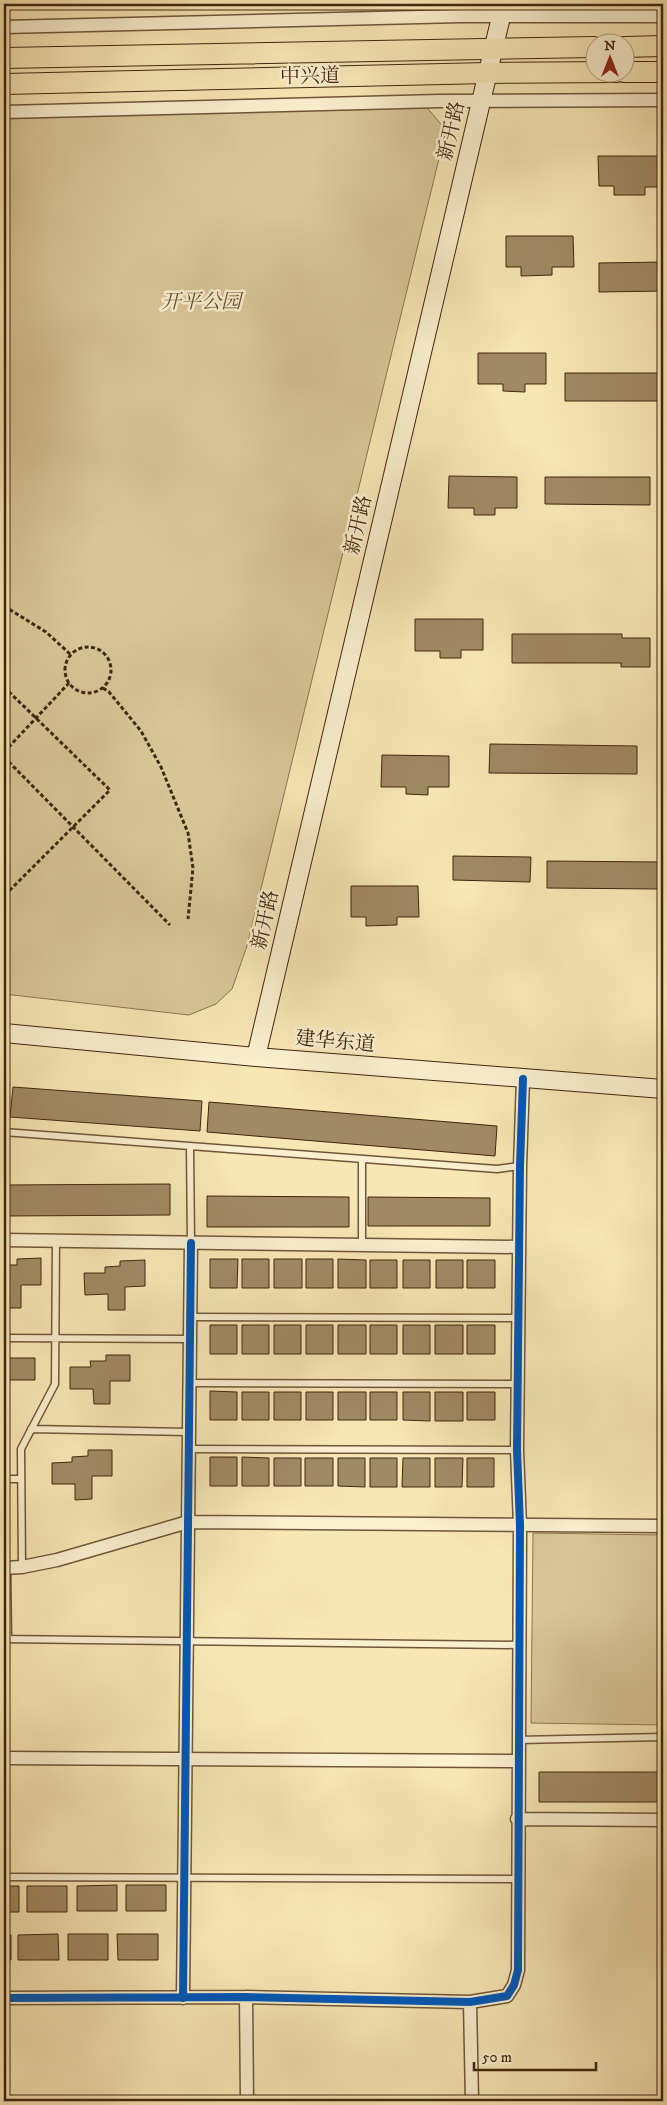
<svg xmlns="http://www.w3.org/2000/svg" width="667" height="2105" viewBox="0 0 667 2105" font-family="'IM FELL DW Pica','Noto Serif SC',serif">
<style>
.green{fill:#d8c698;stroke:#8d7652}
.building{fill:#a08a64;stroke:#42260d}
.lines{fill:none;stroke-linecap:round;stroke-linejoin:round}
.lane-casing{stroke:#6f5637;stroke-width:9}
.street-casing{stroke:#6f5637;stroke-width:15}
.secondary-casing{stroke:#42260d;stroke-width:20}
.primary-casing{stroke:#42260d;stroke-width:22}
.path{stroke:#42260d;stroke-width:3;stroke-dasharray:4 2.5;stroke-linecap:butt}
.lane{stroke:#faefcf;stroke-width:6}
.street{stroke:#faefcf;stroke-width:12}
.secondary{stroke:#faefcf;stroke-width:18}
.primary{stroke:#f7e7b5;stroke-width:20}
.cycleway-casing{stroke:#faefcf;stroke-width:11}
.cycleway{stroke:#0057b8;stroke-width:8}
.labels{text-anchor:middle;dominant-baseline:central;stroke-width:5;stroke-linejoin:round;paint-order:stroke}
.street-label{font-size:20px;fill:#42260d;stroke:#faefcf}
.park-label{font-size:20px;font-style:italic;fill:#684e30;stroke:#faefcf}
</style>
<rect width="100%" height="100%" fill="#f7e7b5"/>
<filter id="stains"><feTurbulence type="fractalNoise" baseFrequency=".004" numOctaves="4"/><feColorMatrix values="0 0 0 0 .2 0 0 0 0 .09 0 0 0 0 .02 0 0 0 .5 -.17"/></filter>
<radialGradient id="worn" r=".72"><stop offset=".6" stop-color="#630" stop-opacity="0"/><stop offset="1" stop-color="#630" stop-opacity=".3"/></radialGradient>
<path class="green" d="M 418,97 L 446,130 L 247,946 L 232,989 L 216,1004 L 189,1015 L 4,994 L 4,111 Z
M 533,1533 L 663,1535 L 663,1725 L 531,1723 Z"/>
<path class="building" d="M 598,156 L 663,156 L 663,187 L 645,187 L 645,195 L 614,195 L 614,186 L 599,186 Z
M 506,236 L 573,236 L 574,267 L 552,267 L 552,275 L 521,276 L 521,267 L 506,267 Z
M 663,262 L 663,291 L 599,292 L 599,263 Z
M 478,353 L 546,353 L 546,384 L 525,384 L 525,392 L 503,391 L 503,384 L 478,384 Z
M 565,373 L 663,373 L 663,401 L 565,401 Z
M 449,476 L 517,477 L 517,508 L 495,508 L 495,515 L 474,515 L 474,508 L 448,508 Z
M 545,477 L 650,477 L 650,505 L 545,504 Z
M 415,619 L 483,619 L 483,650 L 461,650 L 461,658 L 440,658 L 440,651 L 415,651 Z
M 512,634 L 622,634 L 622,638 L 650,638 L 650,667 L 621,667 L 621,663 L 512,663 Z
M 490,744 L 637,746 L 637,774 L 489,773 Z
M 382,755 L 449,756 L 449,787 L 428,787 L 428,795 L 406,794 L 406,787 L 381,787 Z
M 453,856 L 531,857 L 530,882 L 453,880 Z
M 547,861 L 659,862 L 659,889 L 547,888 Z
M 351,886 L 418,886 L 419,917 L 397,917 L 397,925 L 366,926 L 366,917 L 351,917 Z
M 13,1087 L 202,1101 L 200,1131 L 10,1117 Z
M 209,1102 L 497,1126 L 495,1156 L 207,1132 Z
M 170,1184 L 170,1215 L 4,1216 L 4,1185 Z
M 207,1196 L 349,1197 L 349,1227 L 207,1227 Z
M 368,1197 L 490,1198 L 490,1226 L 368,1226 Z
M 41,1258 L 41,1285 L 21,1285 L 21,1308 L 5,1308 L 4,1265 L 17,1265 L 17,1259 Z
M 210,1259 L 238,1259 L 237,1288 L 210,1288 Z
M 242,1259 L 269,1259 L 269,1288 L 242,1288 Z
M 274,1259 L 302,1259 L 302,1288 L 274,1288 Z
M 306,1259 L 333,1259 L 333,1288 L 306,1288 Z
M 338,1259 L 366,1260 L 366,1288 L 338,1288 Z
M 145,1260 L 145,1286 L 125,1287 L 125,1310 L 108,1310 L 108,1294 L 85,1295 L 84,1273 L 105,1273 L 105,1267 L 120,1266 L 120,1261 Z
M 370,1260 L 397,1260 L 397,1288 L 370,1288 Z
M 403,1260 L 430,1260 L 430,1288 L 403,1288 Z
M 436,1260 L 463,1260 L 463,1288 L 436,1288 Z
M 467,1260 L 495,1260 L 495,1288 L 467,1288 Z
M 210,1325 L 237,1325 L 237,1354 L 210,1354 Z
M 242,1325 L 269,1325 L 269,1354 L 242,1354 Z
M 274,1325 L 301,1325 L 301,1354 L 274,1354 Z
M 306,1325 L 333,1325 L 333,1354 L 306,1354 Z
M 338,1325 L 366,1325 L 366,1354 L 338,1354 Z
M 370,1325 L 397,1325 L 397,1354 L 370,1354 Z
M 403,1325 L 430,1325 L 430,1354 L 403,1354 Z
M 435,1325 L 463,1325 L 463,1354 L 435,1354 Z
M 467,1325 L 495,1325 L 495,1354 L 467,1354 Z
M 106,1355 L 130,1355 L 130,1381 L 110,1381 L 110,1404 L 94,1404 L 93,1389 L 70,1389 L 70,1367 L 91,1367 L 90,1361 L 106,1361 Z
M 4,1358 L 35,1358 L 35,1380 L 4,1380 Z
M 210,1391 L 237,1392 L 237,1420 L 210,1420 Z
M 242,1392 L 269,1392 L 269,1420 L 242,1420 Z
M 274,1392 L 301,1392 L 301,1420 L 274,1420 Z
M 306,1392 L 333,1392 L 333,1420 L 306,1420 Z
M 338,1392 L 366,1392 L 366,1420 L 338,1420 Z
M 370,1392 L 397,1392 L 397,1420 L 370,1420 Z
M 403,1392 L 430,1392 L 430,1421 L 403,1420 Z
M 435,1392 L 463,1392 L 463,1421 L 435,1421 Z
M 467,1392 L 495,1392 L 495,1420 L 467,1420 Z
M 88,1450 L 112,1450 L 112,1476 L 92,1476 L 92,1499 L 75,1500 L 75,1484 L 52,1484 L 52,1463 L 72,1462 L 72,1457 L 88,1456 Z
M 210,1457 L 237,1457 L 237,1486 L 210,1486 Z
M 242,1457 L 269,1458 L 269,1486 L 242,1486 Z
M 274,1458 L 301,1458 L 301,1486 L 274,1486 Z
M 305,1458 L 333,1458 L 333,1486 L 305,1486 Z
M 338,1458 L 365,1458 L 365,1487 L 338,1486 Z
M 370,1458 L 397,1458 L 397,1487 L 370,1487 Z
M 403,1458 L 430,1458 L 430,1487 L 402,1487 Z
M 435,1458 L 463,1458 L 462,1487 L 435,1487 Z
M 467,1458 L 494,1458 L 494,1487 L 467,1487 Z
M 539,1772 L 663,1772 L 663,1802 L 539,1802 Z
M 117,1885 L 117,1911 L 77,1911 L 77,1886 Z
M 126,1885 L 166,1885 L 166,1911 L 126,1911 Z
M 4,1886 L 19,1886 L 19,1912 L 4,1912 Z
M 27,1886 L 67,1886 L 67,1912 L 27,1912 Z
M 58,1934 L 59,1960 L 18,1960 L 18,1935 Z
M 68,1934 L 108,1934 L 108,1960 L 68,1960 Z
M 117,1934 L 158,1934 L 158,1960 L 118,1960 Z
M 4,1935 L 11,1935 L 11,1960 L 4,1960 Z"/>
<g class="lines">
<g class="lane-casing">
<path id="lane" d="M 4,1132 L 497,1169 L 520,1166
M 190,1147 L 191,1243
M 362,1245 L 362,1159
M 189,1317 L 518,1318
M 4,1338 L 189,1339
M 189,1383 L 517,1384
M 31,1429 L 188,1432
M 188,1449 L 517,1450
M 4,1479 L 20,1479
M 22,1567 L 21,1449 L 55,1384 L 56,1240
M 7,1568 L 8,1639
M 4,1639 L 519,1645
M 518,1740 L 663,1737
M 4,1877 L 517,1879"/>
</g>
<g class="street-casing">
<path id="street" d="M 4,27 L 461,16 L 663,16
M 4,112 L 440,101 L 663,100
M 4,1240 L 519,1247
M 4,1568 L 22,1567 L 57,1560 L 188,1522 L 663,1526
M 4,1758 L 518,1761
M 517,1819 L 663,1820
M 246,1997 L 247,2101
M 4,1998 L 246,1997 L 470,2002 L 507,1996 L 514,1985 L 518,1970 L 520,1525 L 517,1450 L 520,1166 L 523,1079
M 183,1998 L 191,1243
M 470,2002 L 472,2101"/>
</g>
<g class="secondary-casing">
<path id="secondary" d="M 4,1033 L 256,1057 L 663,1089
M 256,1057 L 504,4"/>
</g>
<g class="primary-casing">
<path id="primary" d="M 624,47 L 663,46
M 4,58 L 594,47
M 624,72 L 663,72
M 4,84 L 488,73 L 617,72"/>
</g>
<path class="path" d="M 4,606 L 46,632 L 70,654
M65 670a23 23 0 1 1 46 0a23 23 0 1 1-46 0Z
M 4,687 L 110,790 L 4,896
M 103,688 L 109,692 L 141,731 L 161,767 L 188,833 L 193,868 L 188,919
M 4,752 L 69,683
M 4,757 L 170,925"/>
<use href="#lane" class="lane"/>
<use href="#street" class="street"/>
<use href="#secondary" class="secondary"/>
<use href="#primary" class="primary"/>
<g class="cycleway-casing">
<path id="cycleway" d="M 4,1998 L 246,1997 L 470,2002 L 507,1996 L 514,1985 L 518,1970 L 520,1525 L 517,1450 L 520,1166 L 523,1079
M 183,1998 L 191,1243"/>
</g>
<use href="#cycleway" class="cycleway"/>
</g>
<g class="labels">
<g class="street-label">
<text transform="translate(310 77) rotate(-1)">中兴道</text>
<text transform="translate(452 131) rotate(-77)">新开路</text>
<text transform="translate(359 525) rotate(-77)">新开路</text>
<text transform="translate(266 920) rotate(-77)">新开路</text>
<text transform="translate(335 1042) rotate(5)">建华东道</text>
</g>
<g class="park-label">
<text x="201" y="302">开平公园</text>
</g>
</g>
<rect width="667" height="2105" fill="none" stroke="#f7e7b5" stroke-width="20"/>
<rect x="5" y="5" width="657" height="2095" fill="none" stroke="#42260d" stroke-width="2.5"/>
<rect x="10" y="10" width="647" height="2085" fill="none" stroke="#42260d"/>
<g transform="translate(610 58)"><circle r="24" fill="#faefcf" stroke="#b09f81"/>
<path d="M0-4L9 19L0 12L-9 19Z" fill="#8f2418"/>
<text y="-8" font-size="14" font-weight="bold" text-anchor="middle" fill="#42260d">N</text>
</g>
<path d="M474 2062v8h122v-8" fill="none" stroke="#42260d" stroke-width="2.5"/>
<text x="482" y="2062" font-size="15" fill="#42260d" stroke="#faefcf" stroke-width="4" paint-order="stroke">50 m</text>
<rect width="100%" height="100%" filter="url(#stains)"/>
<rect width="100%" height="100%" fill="url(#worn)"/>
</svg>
